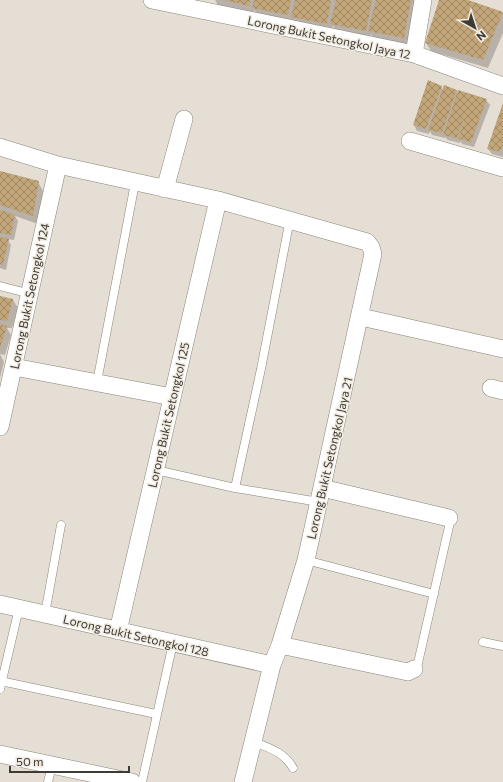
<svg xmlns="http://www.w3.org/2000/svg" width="503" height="782" viewBox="0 0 503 782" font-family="Commissioner,sans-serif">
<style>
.shadow{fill:#0003}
.building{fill:url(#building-cross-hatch)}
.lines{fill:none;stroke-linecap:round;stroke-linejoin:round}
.service-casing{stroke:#8a847a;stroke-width:9}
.minor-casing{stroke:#8a847a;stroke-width:18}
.service{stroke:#fff;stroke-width:8}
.minor{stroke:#fff;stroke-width:17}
.labels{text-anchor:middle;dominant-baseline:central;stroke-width:3;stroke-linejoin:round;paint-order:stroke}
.street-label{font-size:12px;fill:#3d3b36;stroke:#f2ebe1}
</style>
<defs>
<pattern id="building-cross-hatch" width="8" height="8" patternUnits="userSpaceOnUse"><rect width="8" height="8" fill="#c2a679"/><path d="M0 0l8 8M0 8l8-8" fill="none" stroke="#9f8864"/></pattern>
</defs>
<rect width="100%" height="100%" fill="#e5ded4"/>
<path class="shadow" d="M 215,0 L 416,0 L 408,46 L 374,39 L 371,34 L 371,39 L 336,32 L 333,26 L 331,32 L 297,25 L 293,19 L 293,23 L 258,16 L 254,10 L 254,13 L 219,7 Z
M 440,0 L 465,0 L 503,13 L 503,33 L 488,68 L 431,51 L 426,43 Z
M 429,81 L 441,87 L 443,90 L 444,86 L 457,91 L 458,94 L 473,97 L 474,95 L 486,100 L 490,105 L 474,147 L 462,144 L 461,141 L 460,143 L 448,140 L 445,137 L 445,138 L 432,135 L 430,131 L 429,134 L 417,131 L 414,125 Z
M 503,105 L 503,157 L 492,154 L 488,149 Z
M 0,172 L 38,182 L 43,191 L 38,224 L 15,216 L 18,221 L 14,240 L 7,239 L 11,245 L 6,270 L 0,268 Z
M 0,297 L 13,300 L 18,308 L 12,328 L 7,328 L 11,335 L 5,355 L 0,354 L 4,362 L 0,378 Z"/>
<path class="building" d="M 224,0 L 250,0 L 249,6 Z
M 254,0 L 291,0 L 288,15 L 252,8 Z
M 295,0 L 331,0 L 327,24 L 291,17 Z
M 336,0 L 372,0 L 366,31 L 330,24 Z
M 376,0 L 411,0 L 404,38 L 368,31 Z
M 439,0 L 468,0 L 503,12 L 483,60 L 425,43 Z
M 428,80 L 442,86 L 426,129 L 413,125 Z
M 444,85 L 457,90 L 442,133 L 428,130 Z
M 458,90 L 487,99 L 471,142 L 458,139 L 467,110 L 457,138 L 443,135 Z
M 503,103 L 503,145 L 500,152 L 487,149 Z
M 0,171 L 39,181 L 33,216 L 0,205 Z
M 0,210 L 15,215 L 11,235 L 0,233 Z
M 0,237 L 9,239 L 3,265 L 0,264 Z
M 0,296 L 13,299 L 7,321 L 0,320 Z
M 0,324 L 7,326 L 0,348 Z"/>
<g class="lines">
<g class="service-casing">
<path id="service" d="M 0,286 L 31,294
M 97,382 L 135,183
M 156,470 L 235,488 L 319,502
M 235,488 L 261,369 L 290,219
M 306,560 L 434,594
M 45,614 L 61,525
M 483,642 L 503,646
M 414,669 L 418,663 L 450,522 L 449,518
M 0,681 L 156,714
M 0,689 L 19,608
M 252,741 C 269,748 284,752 293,768
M 48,782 L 52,765
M 142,782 L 173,643"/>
</g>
<g class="minor-casing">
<path id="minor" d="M 152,0 L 414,54 L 503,86
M 414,54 L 423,0
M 410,141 L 503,168
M 0,147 L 58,165 L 218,200 L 367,242 L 371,247 L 373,254 L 306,560 L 280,645 L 272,665 L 243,782
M 165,189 L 184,119
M 361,317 L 503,349
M 14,367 L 172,397
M 491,388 L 503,391
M 0,427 L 58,165
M 322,488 L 449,518
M 0,604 L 272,665
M 118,631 L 218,200
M 280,645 L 408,672 L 414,669
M 0,754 L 132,782"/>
</g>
<use href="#service" class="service"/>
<use href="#minor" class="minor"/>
</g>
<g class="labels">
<g class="street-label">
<text transform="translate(329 37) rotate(12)">Lorong Bukit Setongkol Jaya 12</text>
<text transform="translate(29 296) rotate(-78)">Lorong Bukit Setongkol 124</text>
<text transform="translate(168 415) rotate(-77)">Lorong Bukit Setongkol 125</text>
<text transform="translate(329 458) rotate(-77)">Lorong Bukit Setongkol Jaya 21</text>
<text transform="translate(136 635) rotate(13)">Lorong Bukit Setongkol 128</text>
</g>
</g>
<g transform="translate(475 28) rotate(141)" stroke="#f2ebe1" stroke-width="3" paint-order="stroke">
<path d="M0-3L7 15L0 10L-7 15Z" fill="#3d3b36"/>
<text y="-6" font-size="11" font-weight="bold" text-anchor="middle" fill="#3d3b36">N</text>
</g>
<path d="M10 766v6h119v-6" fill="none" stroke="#3d3b36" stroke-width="2"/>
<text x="16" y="766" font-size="12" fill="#3d3b36" stroke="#f2ebe1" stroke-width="3" paint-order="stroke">50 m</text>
</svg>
